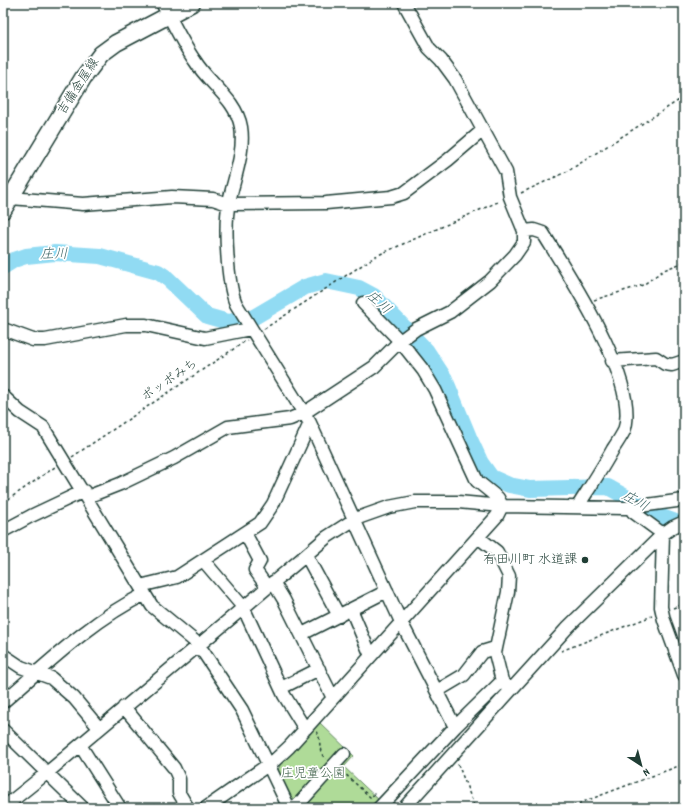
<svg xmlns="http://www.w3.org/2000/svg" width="687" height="811" viewBox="0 0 687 811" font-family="Dekko,'Klee One',sans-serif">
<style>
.park{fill:#afdb98;stroke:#678c66}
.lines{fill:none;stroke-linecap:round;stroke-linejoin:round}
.river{stroke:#91dbf3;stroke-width:16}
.minor-casing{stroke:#1f3d34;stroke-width:15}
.major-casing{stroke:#1f3d34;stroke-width:19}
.path{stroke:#1f3d34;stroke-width:1.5;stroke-dasharray:3 3;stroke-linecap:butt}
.minor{stroke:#fff;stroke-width:12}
.major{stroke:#fff;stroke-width:16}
.poi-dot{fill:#1f3d34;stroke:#fff;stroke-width:1.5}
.labels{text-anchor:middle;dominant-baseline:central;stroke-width:3.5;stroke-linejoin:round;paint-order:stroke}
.street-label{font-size:13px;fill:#1f3d34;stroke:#fff}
.poi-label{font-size:13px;fill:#1f3d34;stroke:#fff;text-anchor:end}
.park-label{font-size:13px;fill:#43644d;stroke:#fff}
.water-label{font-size:14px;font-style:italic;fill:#3c6464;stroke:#fff}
</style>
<rect width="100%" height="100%" fill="#fff"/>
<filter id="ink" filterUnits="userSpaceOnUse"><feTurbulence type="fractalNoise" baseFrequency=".025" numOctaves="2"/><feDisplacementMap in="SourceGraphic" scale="8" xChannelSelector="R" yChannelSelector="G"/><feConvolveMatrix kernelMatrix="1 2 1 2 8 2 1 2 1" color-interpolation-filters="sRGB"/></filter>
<g filter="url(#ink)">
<path class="park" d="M 318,721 L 354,756 L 344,767 L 381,802 L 375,808 L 293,808 L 277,772 L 283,759 Z"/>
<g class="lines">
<path class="river" d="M 3,267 L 14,260 L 26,256 L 55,253 L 100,256 L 158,272 L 167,278 L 207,316 L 228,322 L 254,317 L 305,287 L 326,281 L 359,288 L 374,296 L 426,350 L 445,379 L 469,437 L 481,463 L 491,477 L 509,485 L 530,489 L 608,487 L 662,517 L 684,525"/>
<g class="minor-casing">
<path id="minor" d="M 162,3 C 173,22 182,43 195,61 C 209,84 236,99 241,127 C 245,152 234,178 229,202 C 224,224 227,283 236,304 L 310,423 L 401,622 L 455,727
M 11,198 L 83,204 L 172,197 L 213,199 L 228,204 L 326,203 L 391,197 L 404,193 L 448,160 L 483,130
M 524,231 L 534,230 L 543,233 C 568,274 641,383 624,431 C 621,437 617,443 613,449 C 602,469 590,487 578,506
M 363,303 L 400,341 L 423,370 L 435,390 L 477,481 L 498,498 L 502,506
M 3,329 L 33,340 L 45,340 L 126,325 L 146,325 L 205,338 L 250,329
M 612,361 L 656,358 L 665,364 L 672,365 L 684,361
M 3,396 L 20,412 L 43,427 L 152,606 L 198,644 L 242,710 L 289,808
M 87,497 L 120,484 L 174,458 L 228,427 L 290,419 L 304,413 L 374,367 L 400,341 L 416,329 L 450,312 L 490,281 L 515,255 L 524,242 L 524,231 L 510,197 L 506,172 L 455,79 L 441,60 L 429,48 L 404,3
M 630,507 L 633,512 L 663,534 L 661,607 L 664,620 L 684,675
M 3,531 L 31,516 L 84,491
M 245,533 L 260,561 L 255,570 L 267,587
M 478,537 L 497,552 L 509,576 L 508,592 L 495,653 L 502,681 L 508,687
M 306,555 L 339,616
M 203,560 L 243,607 L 284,695 L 305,729
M 273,582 L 284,600 L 333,698
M 140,586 L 177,577 L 260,523 L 273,504 L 310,423
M 351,609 L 371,656
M 302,634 L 387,591
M 3,655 L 21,667 L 51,678 L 74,698 L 99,728
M 281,688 L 319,669
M 437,691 L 464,675 L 482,652 L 495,648
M 3,702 C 47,664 92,620 145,594
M 124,707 L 174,768 L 179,779 L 179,793 L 188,808
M 3,730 L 83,808
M 80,745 L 120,808
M 3,808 L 48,772 L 306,555 L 327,537 L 355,519 L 389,507 L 415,502 L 458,502 L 502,506 L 625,508 L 684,500
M 206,808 L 275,760 L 289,747 L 478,537 L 497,516 L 502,506
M 295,808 L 344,754
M 379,808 L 455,727 L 502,681
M 404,808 L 568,627 L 663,534 L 673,527 L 684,522"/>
</g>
<g class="major-casing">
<path id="major" d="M 3,210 L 83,78 L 101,54 L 116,43 L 192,3"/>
</g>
<path class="path" d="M 521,193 L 568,171 L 684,97
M 594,300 L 643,285 L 664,270 L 684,262
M 264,329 L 376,256 L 500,201
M 72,457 L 247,340
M 3,503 L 55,467
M 673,608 L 684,604
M 561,651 L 652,616
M 317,731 C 322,741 317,752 326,759
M 458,764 L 475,808
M 342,771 L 371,798 L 374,794 L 376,797
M 567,808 L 684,764"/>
<use href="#minor" class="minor"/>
<use href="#major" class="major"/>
</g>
</g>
<circle class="poi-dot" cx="585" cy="560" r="4"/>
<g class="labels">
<g class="street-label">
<text transform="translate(79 87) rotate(-57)">吉備金屋線</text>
<text transform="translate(170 381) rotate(-34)">ポッポみち</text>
</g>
<g class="poi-label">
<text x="577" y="560">有田川町 水道課</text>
</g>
<g class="park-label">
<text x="313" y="774">庄児童公園</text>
</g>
<g class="water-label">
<text transform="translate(54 255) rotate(-1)">庄川</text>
<text transform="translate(378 303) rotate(41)">庄川</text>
<text transform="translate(635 502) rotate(29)">庄川</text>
</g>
</g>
<rect width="687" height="811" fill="none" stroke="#fff" stroke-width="16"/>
<rect x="8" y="8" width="671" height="795" fill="none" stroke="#1f3d34" stroke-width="1.5" filter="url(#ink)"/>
<g transform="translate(641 765) rotate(144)" stroke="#ffffff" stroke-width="3" paint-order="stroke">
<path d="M0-3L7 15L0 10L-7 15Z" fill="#1f3d34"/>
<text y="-6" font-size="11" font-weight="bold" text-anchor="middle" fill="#1f3d34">N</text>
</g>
</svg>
